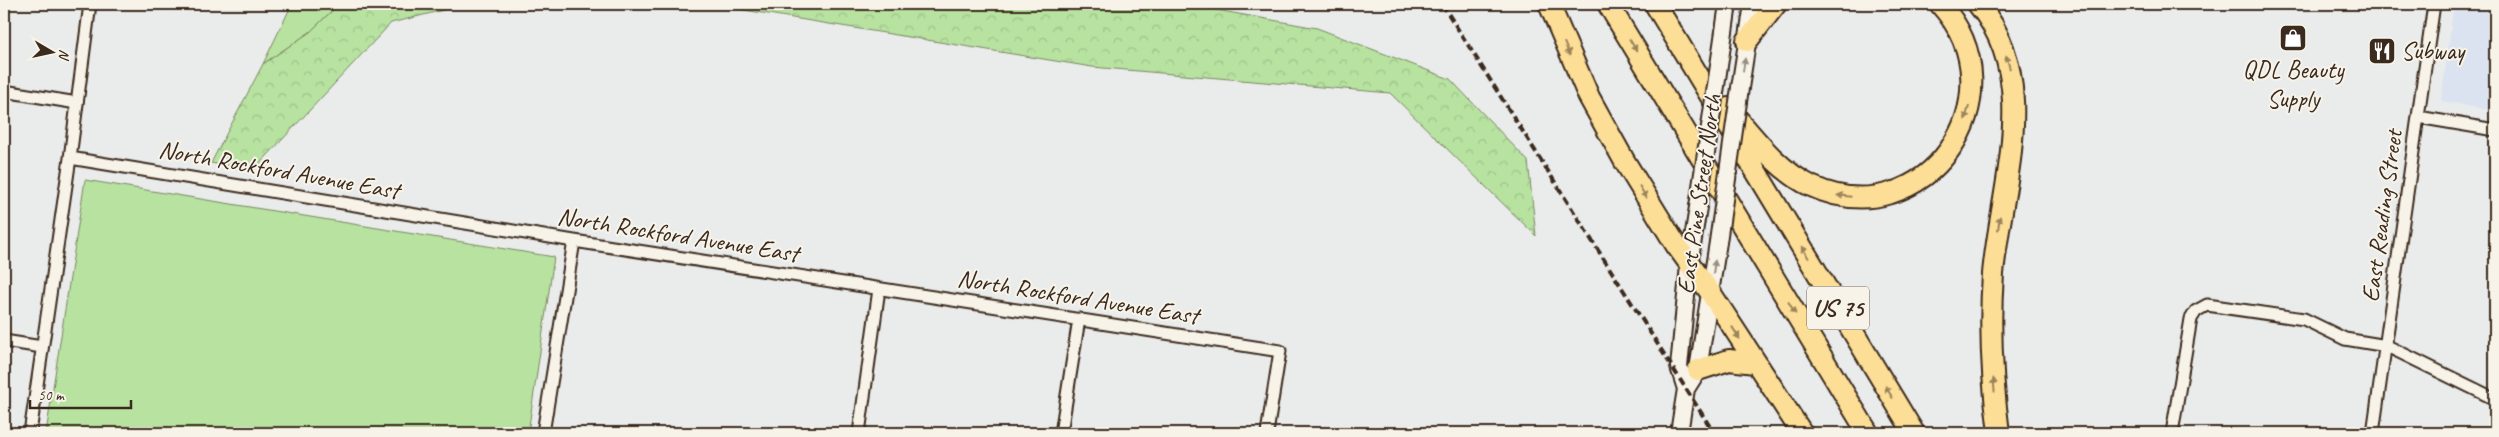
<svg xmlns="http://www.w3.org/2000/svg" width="2499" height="437" viewBox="0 0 2499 437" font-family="Caveat,sans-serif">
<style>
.built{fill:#dbe3f1}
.green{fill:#b7e2a0;stroke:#79865f}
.forest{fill:url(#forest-crowns);stroke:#79865f}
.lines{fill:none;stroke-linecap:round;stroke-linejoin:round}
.minor-casing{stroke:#3b2a1e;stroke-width:15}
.secondary-casing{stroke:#3b2a1e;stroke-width:20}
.motorway-casing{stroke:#3b2a1e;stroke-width:24}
.minor{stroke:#f7f3e8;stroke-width:11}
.secondary{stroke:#f7f3e8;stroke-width:16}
.motorway{stroke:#fcde96;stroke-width:20}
.rail{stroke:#3b2a1e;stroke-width:4;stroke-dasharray:8 4;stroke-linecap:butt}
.secondary-bridge-casing{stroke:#3b2a1e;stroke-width:20;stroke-linecap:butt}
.secondary-bridge{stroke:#f7f3e8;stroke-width:16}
.oneway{fill:#9c845a}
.oneway2{fill:#998e83}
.labels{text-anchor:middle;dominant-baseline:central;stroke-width:4;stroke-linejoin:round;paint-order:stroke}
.shield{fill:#f7f3e8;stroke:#73665b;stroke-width:1}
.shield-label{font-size:24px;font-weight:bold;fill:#3b2a1e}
.poi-label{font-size:25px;fill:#3b2a1e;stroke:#f7f3e8;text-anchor:start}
.street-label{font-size:25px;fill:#3b2a1e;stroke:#f7f3e8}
</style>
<defs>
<pattern id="forest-crowns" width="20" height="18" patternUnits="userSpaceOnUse" patternTransform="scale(1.25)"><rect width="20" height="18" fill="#b7e2a0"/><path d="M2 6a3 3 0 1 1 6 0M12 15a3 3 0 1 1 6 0" fill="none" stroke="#9ec289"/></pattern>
</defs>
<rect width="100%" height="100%" fill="#eaecec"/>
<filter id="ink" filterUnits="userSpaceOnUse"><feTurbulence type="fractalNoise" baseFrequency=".02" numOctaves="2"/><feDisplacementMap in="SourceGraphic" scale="10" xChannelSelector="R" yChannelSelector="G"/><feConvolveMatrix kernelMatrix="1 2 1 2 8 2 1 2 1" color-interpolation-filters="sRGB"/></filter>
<g filter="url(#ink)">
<path class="built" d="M 2454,4 L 2495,4 L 2495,111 L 2441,101 Z"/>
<path class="green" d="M 292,4 L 339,4 L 310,32 L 263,64 Z
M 85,180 L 554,257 L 528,433 L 46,433 Z"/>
<path class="forest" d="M 339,4 L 468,4 L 391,23 L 253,171 L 211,163 L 263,64 L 310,32 Z
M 707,4 L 1183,4 L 1317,28 L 1450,79 L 1528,161 L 1536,236 L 1390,93 L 1092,67 Z"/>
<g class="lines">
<g class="minor-casing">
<path id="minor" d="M 4,91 L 77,103
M 2418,117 L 2495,130
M 70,158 L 574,241 L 1280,351 L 1267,433
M 4,341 L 42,347
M 30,433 L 70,158 L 90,4
M 543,433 L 574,241
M 859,433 L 879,289
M 1061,433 L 1079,319
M 2172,433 L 2191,319 L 2196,311 L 2207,305 L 2304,319 L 2345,339 L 2387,346 L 2495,399
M 2373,433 L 2434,4"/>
</g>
<g class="secondary-casing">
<path id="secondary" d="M 1721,52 L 1728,4
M 1740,88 L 1753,4
M 1686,389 L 1679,367 L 1689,265 L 1698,207
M 1679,433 L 1686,389 L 1698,370 L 1718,242"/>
</g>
<g class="motorway-casing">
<path id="motorway" d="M 1549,4 L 1589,97 L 1625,162 L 1676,245 L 1710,292 L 1802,433
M 1608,4 L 1868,433
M 1655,4 L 1914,433
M 1978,4 C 2042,81 2001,185 1993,274 C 1989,328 1992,380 1999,433
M 1747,41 L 1776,4
M 1728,108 C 1753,136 1777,170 1811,186 C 1925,239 2024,96 1940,4
M 1698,370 L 1729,360 L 1755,363"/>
</g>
<use href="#minor" class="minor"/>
<use href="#secondary" class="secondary"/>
<use href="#motorway" class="motorway"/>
<path class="rail" d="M 1442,4 L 1714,433"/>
<g class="secondary-bridge-casing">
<path id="secondary-bridge" d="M 1698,207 L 1721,52
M 1718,242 L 1740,88"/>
</g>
<use href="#secondary-bridge" class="secondary-bridge"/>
</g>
<defs><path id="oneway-solid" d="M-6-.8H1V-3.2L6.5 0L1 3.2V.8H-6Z" transform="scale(1.25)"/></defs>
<g class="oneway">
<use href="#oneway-solid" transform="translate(1633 45) rotate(59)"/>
<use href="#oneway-solid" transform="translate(1567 49) rotate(66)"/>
<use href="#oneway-solid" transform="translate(2008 62) rotate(-105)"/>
<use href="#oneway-solid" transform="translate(1967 113) rotate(106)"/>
<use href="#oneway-solid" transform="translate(1643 192) rotate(59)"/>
<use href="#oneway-solid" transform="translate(1844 196) rotate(-174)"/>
<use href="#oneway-solid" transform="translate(1999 223) rotate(-82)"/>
<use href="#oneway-solid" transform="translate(1805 252) rotate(-121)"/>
<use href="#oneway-solid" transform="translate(1792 308) rotate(59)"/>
<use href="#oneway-solid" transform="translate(1736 333) rotate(58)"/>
<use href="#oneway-solid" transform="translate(1994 385) rotate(-95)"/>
<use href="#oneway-solid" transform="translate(1889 392) rotate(-121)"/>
</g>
<g class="oneway2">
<use href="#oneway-solid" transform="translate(1744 65) rotate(-81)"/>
<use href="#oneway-solid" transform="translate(1714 267) rotate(-82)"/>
</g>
</g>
<defs>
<g id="shop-square" transform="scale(1.4375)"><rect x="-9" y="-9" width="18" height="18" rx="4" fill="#3b2a1e" stroke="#f7f3e8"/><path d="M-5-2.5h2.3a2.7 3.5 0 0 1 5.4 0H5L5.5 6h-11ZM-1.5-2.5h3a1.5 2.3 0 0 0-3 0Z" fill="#fff"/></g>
<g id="restaurant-square" transform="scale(1.4375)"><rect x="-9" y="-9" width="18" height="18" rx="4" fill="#3b2a1e" stroke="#f7f3e8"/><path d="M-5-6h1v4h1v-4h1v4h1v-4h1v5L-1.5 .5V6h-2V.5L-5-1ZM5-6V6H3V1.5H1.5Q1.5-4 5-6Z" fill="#fff"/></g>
</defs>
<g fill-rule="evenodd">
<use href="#shop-square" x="2293" y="38"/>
<use href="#restaurant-square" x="2382" y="51"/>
</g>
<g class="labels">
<rect class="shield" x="1807" y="286.5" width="62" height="43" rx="4"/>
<g class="shield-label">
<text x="1838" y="308">US 75</text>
</g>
<g class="poi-label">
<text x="2401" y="51">Subway</text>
<text x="2293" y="70" text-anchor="middle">QDL Beauty<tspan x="2293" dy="29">Supply</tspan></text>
</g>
<g class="street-label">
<text transform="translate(279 170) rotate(10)">North Rockford Avenue East</text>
<text transform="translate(1699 194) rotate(-82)">East Pine Street North</text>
<text transform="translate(2382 216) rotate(-82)">East Reading Street</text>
<text transform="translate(678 235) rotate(9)">North Rockford Avenue East</text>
<text transform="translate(1078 297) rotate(9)">North Rockford Avenue East</text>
</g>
</g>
<rect width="2499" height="437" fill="none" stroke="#f7f3e8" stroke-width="20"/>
<rect x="10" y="10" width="2479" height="417" fill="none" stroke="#3b2a1e" stroke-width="2" filter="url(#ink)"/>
<g transform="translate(52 52) rotate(99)" stroke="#f7f3e8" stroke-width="4" paint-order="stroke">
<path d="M0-4L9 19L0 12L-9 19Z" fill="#3b2a1e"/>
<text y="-8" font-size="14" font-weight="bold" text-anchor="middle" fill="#3b2a1e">N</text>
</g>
<path d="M30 400v8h101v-8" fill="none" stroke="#3b2a1e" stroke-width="2.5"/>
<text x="38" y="400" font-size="15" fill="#3b2a1e" stroke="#f7f3e8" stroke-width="4" paint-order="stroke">50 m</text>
</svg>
